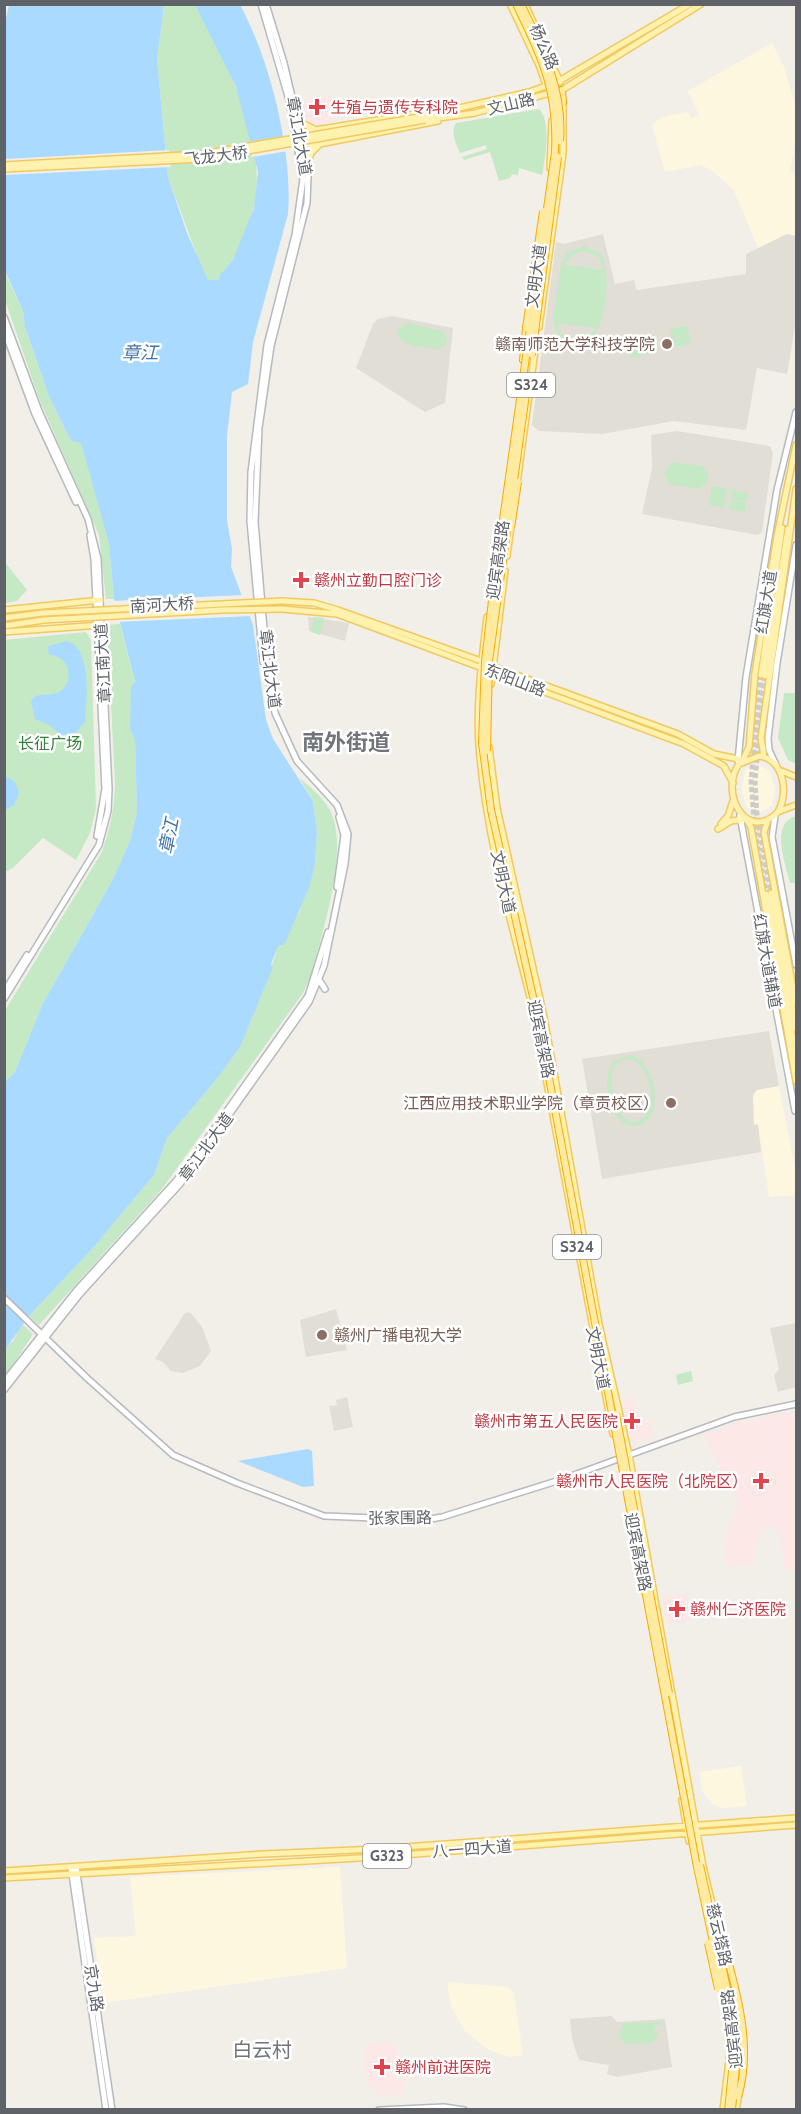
<svg xmlns="http://www.w3.org/2000/svg" width="801" height="2114" viewBox="0 0 801 2114" font-family="Cabin,'Noto Sans SC',sans-serif">
<style>
.commercial{fill:#fef7e0}
.education{fill:#e1ded6}
.medical{fill:#fce8e6}
.green{fill:#c5e8c5;fill-rule:evenodd}
.water{fill:#aadaff}
.pier{fill:#f1efe8}
.lines{fill:none;stroke-linecap:round;stroke-linejoin:round}
.primary-tunnel{stroke:#ccccc8;stroke-width:5;stroke-dasharray:5 2.5;stroke-linecap:butt}
.secondary-casing{stroke:#b6babf;stroke-width:8}
.primary-casing{stroke:#f2c960;stroke-width:8}
.trunk-casing{stroke:#f9ab00;stroke-width:8}
.secondary{stroke:#fff;stroke-width:5}
.primary{stroke:#fff2af;stroke-width:5}
.trunk{stroke:#feeaa1;stroke-width:6}
.primary-bridge-casing{stroke:#f2c960;stroke-width:8;stroke-linecap:butt}
.trunk-bridge-casing{stroke:#f9ab00;stroke-width:8;stroke-linecap:butt}
.primary-bridge{stroke:#fff2af;stroke-width:5}
.trunk-bridge{stroke:#feeaa1;stroke-width:6}
.health-dot{fill:#e0444e;stroke:#fff;stroke-width:2}
.education-dot{fill:#8d6e63;stroke:#fff;stroke-width:2}
.labels{text-anchor:middle;dominant-baseline:central;stroke-width:5;stroke-linejoin:round;paint-order:stroke}
.shield{fill:#fff;stroke:#8f9295;stroke-width:1.5}
.shield-label{font-size:15px;font-weight:bold;fill:#5f6368}
.street-label{font-size:16px;fill:#5f6368;stroke:#fff}
.health-label{font-size:16px;fill:#be3a42;stroke:#fff;text-anchor:start}
.education-label{font-size:16px;fill:#785e54;stroke:#fff;text-anchor:end}
.park-label{font-size:16px;fill:#348238;stroke:#fff}
.water-label{font-size:18px;font-style:italic;fill:#4174aa;stroke:#fff}
.quarter-label{font-size:20px;fill:#70757a;stroke:#fff}
.district-label{font-size:22px;font-weight:bold;fill:#70757a;stroke:#fff}
</style>
<rect width="100%" height="100%" fill="#f1efe8"/>
<path class="commercial" d="M 772,43 L 784,67 L 796,107 L 796,139 L 790,170 L 796,175 L 796,236 L 787,234 L 758,248 L 734,191 L 713,171 L 701,165 L 665,172 L 652,125 L 662,117 L 688,112 L 691,118 L 699,115 L 688,91 Z
M 758,764 L 770,771 L 775,789 L 772,805 L 760,813 L 747,808 L 741,788 L 746,770 Z
M 779,1086 L 796,1174 L 796,1195 L 769,1197 L 758,1125 L 754,1125 L 752,1110 L 753,1095 L 757,1090 Z
M 741,1766 L 747,1806 L 721,1808 L 712,1804 L 702,1791 L 700,1772 Z
M 340,1867 L 347,1968 L 103,2003 L 94,1938 L 136,1936 L 130,1877 Z
M 447,1982 L 508,1987 L 514,1993 L 523,2055 L 510,2057 L 500,2054 L 489,2050 L 464,2030 L 451,2006 Z"/>
<path class="education" d="M 603,234 L 615,284 L 634,280 L 637,290 L 746,274 L 746,254 L 787,234 L 796,236 L 796,321 L 787,374 L 757,368 L 746,430 L 674,421 L 602,434 L 539,431 L 532,425 L 556,242 L 564,244 Z
M 392,316 L 453,328 L 445,403 L 425,412 L 356,368 L 373,324 L 378,319 Z
M 677,431 L 770,446 L 773,453 L 762,532 L 758,535 L 642,514 L 652,468 L 651,435 Z
M 308,617 L 349,623 L 345,641 L 309,631 Z
M 769,1031 L 779,1086 L 757,1090 L 753,1095 L 754,1125 L 758,1124 L 761,1152 L 602,1179 L 582,1059 Z
M 336,1309 L 347,1350 L 306,1357 L 300,1320 Z
M 190,1312 L 202,1327 L 211,1351 L 200,1366 L 183,1373 L 171,1371 L 163,1362 L 155,1359 L 185,1313 Z
M 796,1323 L 796,1387 L 778,1392 L 774,1375 L 779,1369 L 770,1328 Z
M 347,1397 L 353,1427 L 334,1431 L 329,1406 L 337,1405 L 336,1400 Z
M 612,2016 L 617,2022 L 665,2019 L 672,2067 L 617,2077 L 607,2074 L 609,2065 L 579,2060 L 572,2039 L 570,2019 Z"/>
<path class="medical" d="M 330,96 L 335,121 L 313,125 L 307,123 L 300,100 Z
M 634,1397 L 639,1421 L 651,1419 L 654,1437 L 630,1442 L 622,1400 Z
M 796,1411 L 796,1570 L 786,1571 L 778,1531 L 774,1527 L 763,1529 L 754,1549 L 754,1564 L 725,1566 L 725,1546 L 729,1526 L 740,1505 L 703,1435 L 737,1422 Z
M 687,1593 L 692,1620 L 668,1624 L 662,1597 Z
M 394,2042 L 398,2055 L 398,2078 L 404,2081 L 404,2094 L 382,2097 L 367,2084 L 364,2053 L 367,2043 Z"/>
<path class="green" d="M 164,5 L 195,5 C 226,62 268,140 254,207 C 251,224 242,243 234,258 C 229,266 221,271 219,281 L 208,280 L 202,269 L 168,177 L 157,59 Z
M 539,109 C 552,122 545,159 542,175 L 519,168 L 518,175 L 512,174 L 510,178 L 499,181 L 490,152 L 464,160 L 462,157 L 487,149 L 486,145 L 460,153 C 456,144 450,132 456,123 Z
M 585,246 L 601,254 C 615,273 604,375 560,338 L 553,322 L 561,264 L 568,252 ZM 583,251 L 599,257 L 604,270 L 564,265 L 572,255 ZM 557,323 L 596,328 L 588,338 L 575,341 L 561,334 Z
M 4,271 L 23,311 L 25,327 L 50,399 L 71,441 L 81,442 L 109,544 L 114,599 L 106,599 L 99,535 L 40,401 L 5,300 Z
M 408,323 L 443,331 L 447,338 L 446,344 L 437,349 C 424,347 396,347 398,330 Z
M 687,326 L 689,334 L 672,338 L 670,329 Z
M 689,335 L 691,343 L 674,347 L 673,339 Z
M 645,336 L 646,344 L 630,348 L 628,340 Z
M 647,346 L 648,354 L 632,358 L 630,350 Z
M 672,462 L 702,466 L 708,474 L 707,483 L 698,489 L 669,484 L 664,473 Z
M 712,486 L 728,489 L 726,498 L 722,498 L 726,499 L 724,508 L 709,505 Z
M 732,490 L 748,493 L 747,502 L 731,499 Z
M 731,500 L 746,503 L 745,512 L 729,509 Z
M 4,561 L 27,590 L 17,601 L 5,603 Z
M 314,617 L 324,618 L 320,635 L 311,632 Z
M 120,624 L 135,683 L 130,729 L 135,741 L 137,812 L 130,841 L 112,881 L 43,1003 L 15,1072 L 5,1082 L 4,1012 L 102,852 C 110,828 115,807 115,782 L 107,625 Z
M 86,632 L 91,640 L 96,808 L 90,833 L 76,860 L 43,838 L 13,868 L 5,872 L 4,640 Z
M 784,693 L 796,693 L 796,764 L 788,760 L 778,738 Z
M 299,777 C 308,786 322,796 328,807 C 352,845 322,930 312,973 L 303,993 L 162,1189 L 39,1325 L 29,1316 L 93,1248 L 154,1175 L 167,1138 L 216,1080 L 265,985 L 279,945 L 299,912 L 315,864 L 317,832 L 313,801 Z
M 796,816 L 796,883 L 790,883 C 786,865 769,824 796,816 Z
M 630,1055 C 653,1060 662,1101 649,1119 C 616,1148 596,1081 614,1061 ZM 627,1059 C 652,1060 661,1114 636,1122 C 613,1122 606,1078 616,1064 Z
M 22,1324 L 33,1334 L 5,1377 L 4,1350 L 13,1341 Z
M 691,1371 L 693,1381 L 678,1385 L 676,1375 Z
M 661,2022 L 661,2025 L 654,2025 L 658,2035 L 651,2043 L 627,2044 L 620,2039 L 619,2032 L 623,2026 L 621,2023 Z"/>
<path class="water" d="M 9,5 L 164,5 L 157,59 L 168,177 L 187,233 L 208,280 L 219,280 L 220,275 L 233,260 L 254,208 L 258,172 L 236,87 L 195,5 L 240,5 C 270,59 293,152 288,214 L 253,342 L 248,384 L 232,392 L 227,436 L 227,520 L 232,549 L 231,567 L 253,625 L 266,720 L 273,739 L 313,801 L 317,832 L 315,864 L 309,888 L 284,945 L 279,945 L 271,964 L 273,967 L 240,1047 L 216,1080 L 167,1138 L 154,1175 L 93,1248 L 29,1316 L 5,1350 L 5,1082 L 15,1072 L 43,1003 L 112,881 L 130,841 L 137,812 L 135,741 L 130,729 L 131,687 L 135,682 L 114,599 L 109,544 L 81,443 L 71,441 L 50,399 L 25,327 L 23,311 L 5,271 L 4,27 Z
M 67,641 C 93,650 86,699 85,722 L 74,734 L 62,736 L 49,725 L 35,719 L 31,702 L 35,696 C 44,694 55,696 62,690 C 75,677 68,655 49,655 L 48,646 Z
M 5,776 L 15,782 L 19,793 L 14,805 L 5,810 Z
M 308,1449 L 312,1451 L 314,1486 L 303,1487 L 238,1461 Z"/>
<path class="pier" d="M 285,136 L 288,151 L 252,157 L 249,142 Z
M 169,150 L 171,167 L 5,175 L 5,159 Z
M 244,595 L 252,616 L 116,622 L 112,601 Z"/>
<g class="lines">
<path class="primary-tunnel" d="M 761,675 L 751,781 L 755,833 L 766,894
M 765,676 L 755,780 L 757,815 L 771,893"/>
<g class="secondary-casing">
<path id="secondary" d="M 261,4 L 289,100 L 303,179 L 295,235 L 267,345 L 251,472 L 250,521 L 263,662
M 266,4 L 284,63 L 301,135
M 4,317 L 39,411 L 88,519 L 98,559 L 109,789 L 108,811 L 99,845 L 4,999
M 4,330 L 35,414 L 76,502
M 90,535 L 94,559 L 105,789 L 97,836
M 738,761 L 746,677 L 777,490 L 796,412
M 776,765 L 769,750 L 768,738 L 777,663 L 796,545
M 740,816 L 795,1111
M 775,816 L 772,837 L 796,965
M 337,887 L 344,835 L 339,817
M 319,980 L 325,989
M 4,992 L 27,955
M 4,1298 L 87,1378 L 173,1455 L 237,1483 L 324,1516 L 425,1520 L 442,1517 L 563,1479 L 734,1417 L 796,1404
M 4,1382 L 76,1291 L 176,1181 L 212,1132 L 308,996 L 328,932
M 4,1390 L 80,1294 L 180,1184 L 309,1002 L 324,966 L 345,864 L 348,834 L 337,805 L 297,761 L 275,713 L 267,665 L 255,522 L 259,428 L 271,346 L 307,203 L 308,176 L 303,144
M 71,1867 L 106,2110
M 76,1867 L 112,2110
M 379,2110 L 444,2107 L 464,2110"/>
</g>
<g class="primary-casing">
<path id="primary" d="M 510,4 L 539,65 L 547,88
M 525,4 L 560,82
M 296,112 L 302,123 L 314,129
M 424,116 L 529,92 L 559,81 L 690,4
M 425,120 L 475,113 L 562,90 L 701,4
M 296,133 L 453,108
M 299,148 L 438,121
M 307,167 L 311,153 L 318,146
M 550,168 L 552,121
M 539,327 L 563,154 L 563,102
M 517,484 L 535,351
M 507,556 L 511,526
M 282,601 L 314,603 L 338,610 L 484,662
M 282,609 L 337,614 L 482,668
M 4,610 L 100,600
M 487,617 C 482,659 476,703 479,745 C 485,831 510,918 531,1001
M 4,618 L 43,613
M 4,626 L 44,620
M 4,632 L 101,625
M 492,666 L 678,734 L 714,754 L 743,760 L 749,747 L 755,673 L 777,536 L 796,445
M 491,672 L 684,744 L 724,766 L 733,783
M 761,675 L 782,528
M 765,676 L 788,529
M 491,684 L 505,571
M 489,747 L 497,808 L 544,1017 L 599,1324 L 629,1455 L 703,1866 L 715,1916
M 759,756 C 784,759 789,793 778,812 C 746,844 719,792 739,764 Z
M 764,757 L 761,738 L 796,489
M 779,770 L 796,777
M 780,811 L 796,805
M 768,820 L 764,832 L 796,1004
M 721,824 L 728,816 L 733,801
M 718,829 L 731,821 L 746,819 L 751,827 L 796,1081
M 771,893 L 796,1029
M 766,894 L 796,1056
M 536,1025 L 613,1434
M 682,1800 L 689,1841
M 4,1871 L 263,1854 L 377,1849 L 796,1818
M 4,1878 L 376,1857 L 796,1825
M 723,1951 L 741,2042
M 723,2110 L 730,2052 L 726,2018
M 736,2110 L 739,2093"/>
</g>
<g class="trunk-casing">
<path id="trunk" d="M 562,90 L 563,102
M 523,360 L 526,328"/>
</g>
<use href="#secondary" class="secondary"/>
<use href="#primary" class="primary"/>
<use href="#trunk" class="trunk"/>
<g class="primary-bridge-casing">
<path id="primary-bridge" d="M 4,165 L 202,154 L 424,116
M 4,169 L 202,159 L 425,120
M 43,613 L 282,601
M 44,620 L 223,610 L 282,609"/>
</g>
<g class="trunk-bridge-casing">
<path id="trunk-bridge" d="M 516,4 C 542,59 558,90 555,152 L 494,583 L 485,661 L 482,743 L 491,810 L 538,1019 L 697,1867 L 729,2017 L 734,2052 L 728,2110
M 521,4 C 543,49 564,90 560,141
M 526,328 L 543,211
M 532,355 L 558,157
M 511,528 L 518,482
M 487,751 L 489,661 L 528,380
M 616,1414 L 669,1693
M 700,1865 L 733,2016 L 736,2040
M 715,1913 C 730,1971 756,2038 738,2097
M 708,1943 L 718,1989
M 732,2110 L 737,2056"/>
</g>
<use href="#primary-bridge" class="primary-bridge"/>
<use href="#trunk-bridge" class="trunk-bridge"/>
</g>
<g class="health-dot">
<path d="M314 98h6v6h6v6h-6v6h-6v-6h-6v-6h6z"/>
<path d="M298 571h6v6h6v6h-6v6h-6v-6h-6v-6h6z"/>
<path d="M629 1412h6v6h6v6h-6v6h-6v-6h-6v-6h6z"/>
<path d="M758 1472h6v6h6v6h-6v6h-6v-6h-6v-6h6z"/>
<path d="M674 1600h6v6h6v6h-6v6h-6v-6h-6v-6h6z"/>
<path d="M379 2058h6v6h6v6h-6v6h-6v-6h-6v-6h6z"/>
</g>
<g class="education-dot">
<circle cx="667" cy="344" r="6"/>
<circle cx="671" cy="1103" r="6"/>
<circle cx="322" cy="1335" r="6"/>
</g>
<g class="labels">
<g class="shield">
<rect x="507" y="373" width="48" height="24" rx="4.5"/>
<rect x="553" y="1235" width="48" height="24" rx="4.5"/>
<rect x="363" y="1844" width="48" height="24" rx="4.5"/>
</g>
<g class="shield-label">
<text x="531" y="385">S324</text>
<text x="577" y="1247">S324</text>
<text x="387" y="1856">G323</text>
</g>
<g class="street-label">
<text transform="translate(544 47) rotate(66)">杨公路</text>
<text transform="translate(511 104) rotate(-13)">文山路</text>
<text transform="translate(299 136) rotate(80)">章江北大道</text>
<text transform="translate(216 156) rotate(-7)">飞龙大桥</text>
<text transform="translate(536 276) rotate(-82)">文明大道</text>
<text transform="translate(498 560) rotate(-82)">迎宾高架路</text>
<text transform="translate(766 602) rotate(-81)">红旗大道</text>
<text transform="translate(162 605) rotate(-3)">南河大桥</text>
<text transform="translate(103 663) rotate(-93)">章江南大道</text>
<text transform="translate(270 669) rotate(83)">章江北大道</text>
<text transform="translate(515 680) rotate(21)">东阳山路</text>
<text transform="translate(503 882) rotate(78)">文明大道</text>
<text transform="translate(767 961) rotate(80)">红旗大道辅道</text>
<text transform="translate(541 1039) rotate(79)">迎宾高架路</text>
<text transform="translate(206 1147) rotate(-54)">章江北大道</text>
<text transform="translate(598 1358) rotate(79)">文明大道</text>
<text transform="translate(400 1518) rotate(-1)">张家围路</text>
<text transform="translate(638 1552) rotate(79)">迎宾高架路</text>
<text transform="translate(472 1849) rotate(-4)">八一四大道</text>
<text transform="translate(719 1935) rotate(77)">慈云塔路</text>
<text transform="translate(94 1988) rotate(81)">京九路</text>
<text transform="translate(732 2029) rotate(-97)">迎宾高架路</text>
</g>
<g class="health-label">
<text x="330" y="107">生殖与遗传专科院</text>
<text x="314" y="580">赣州立勤口腔门诊</text>
<text x="618" y="1421" text-anchor="end">赣州市第五人民医院</text>
<text x="748" y="1481" text-anchor="end">赣州市人民医院（北院区）</text>
<text x="690" y="1609">赣州仁济医院</text>
<text x="395" y="2067">赣州前进医院</text>
</g>
<g class="education-label">
<text x="655" y="344">赣南师范大学科技学院</text>
<text x="659" y="1103">江西应用技术职业学院（章贡校区）</text>
<text x="334" y="1335" text-anchor="start">赣州广播电视大学</text>
</g>
<g class="park-label">
<text x="50" y="743">长征广场</text>
</g>
<g class="water-label">
<text x="140" y="353">章江</text>
<text transform="translate(169 836) rotate(-79)">章江</text>
</g>
<g class="quarter-label">
<text x="262" y="2050">白云村</text>
</g>
<g class="district-label">
<text x="346" y="742">南外街道</text>
</g>
</g>
<rect width="801" height="2114" fill="none" stroke="#5f6368" stroke-width="12"/>
</svg>
